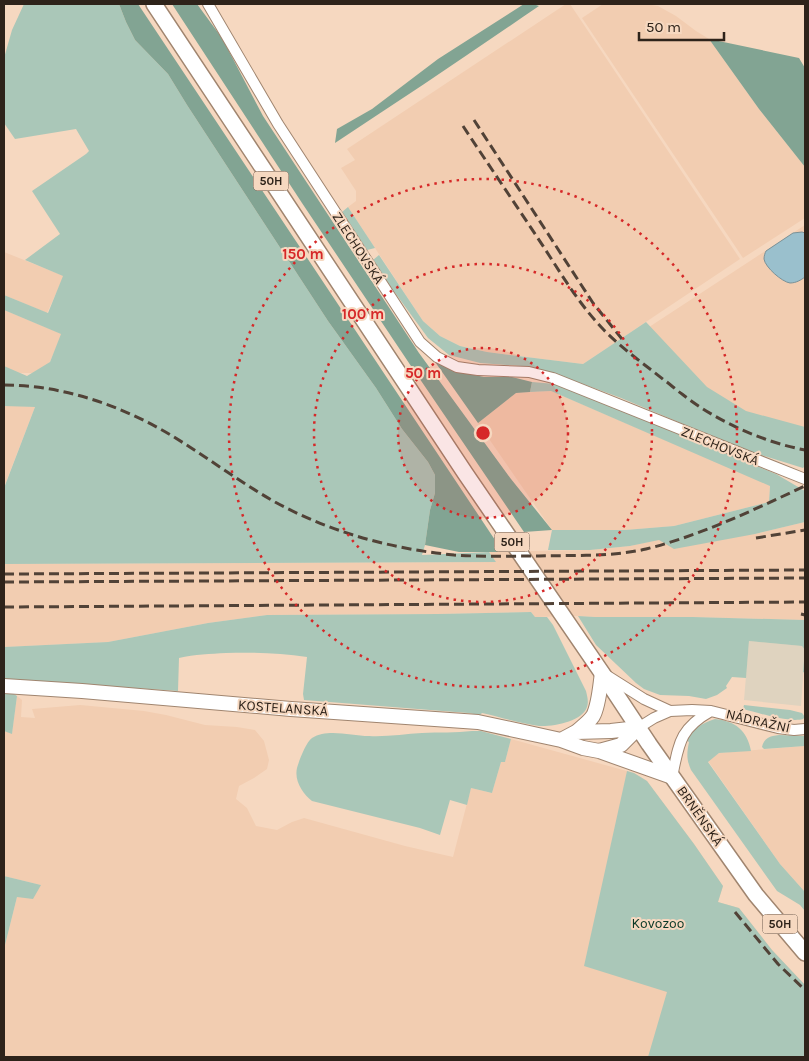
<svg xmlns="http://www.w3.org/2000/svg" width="809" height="1061" viewBox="0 0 809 1061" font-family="Karla,sans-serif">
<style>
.commercial{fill:#dfd3bf}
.built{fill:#f2cdb1}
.green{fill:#aac7b8}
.forest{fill:#82a493}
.water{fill:#9ac0cd;stroke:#7a9197}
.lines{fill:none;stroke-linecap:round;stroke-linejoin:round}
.minor-casing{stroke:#a0856f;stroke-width:12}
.secondary-casing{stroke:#a0856f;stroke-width:16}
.primary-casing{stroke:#a0856f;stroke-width:18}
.minor{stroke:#fff;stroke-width:10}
.secondary{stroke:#fff;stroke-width:14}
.primary{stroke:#fff;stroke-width:15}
.rail{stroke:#514237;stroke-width:3;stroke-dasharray:10 5;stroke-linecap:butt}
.ring{fill:none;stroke:#d62828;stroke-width:2.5;stroke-dasharray:2.5 5}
.labels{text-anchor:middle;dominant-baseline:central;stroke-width:4;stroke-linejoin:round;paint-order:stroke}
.shield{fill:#f6d8c0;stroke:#6a594c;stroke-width:1}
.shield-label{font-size:12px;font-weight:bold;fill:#2e231a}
.street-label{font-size:14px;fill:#2e231a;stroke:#f6d8c0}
.park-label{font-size:14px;fill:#083826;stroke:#f6d8c0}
.centre{fill:#d62828;stroke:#f6d8c0;stroke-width:2.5}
.ring-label{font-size:15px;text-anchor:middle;font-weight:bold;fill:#d62828;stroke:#f6d8c0;stroke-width:4;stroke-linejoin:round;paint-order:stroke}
</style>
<rect width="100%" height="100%" fill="#f6d8c0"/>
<path class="commercial" d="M 749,641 L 802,646 L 805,650 L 801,706 L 744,700 Z"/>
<path class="built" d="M 566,4 L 570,4 L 740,259 L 583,364 L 487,352 L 460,346 L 440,336 L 423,321 L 348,207 L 356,201 L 356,191 L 341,168 L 355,160 L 347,149 Z
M 603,4 L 646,4 L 658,6 L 676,16 L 696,31 L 709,39 L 759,109 L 805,167 L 805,218 L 743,258 L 582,18 Z
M 805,225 L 805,463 L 588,367 Z
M 4,252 L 64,276 L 47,313 L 4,295 Z
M 4,310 L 62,334 L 45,373 L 4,373 Z
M 551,391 L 770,485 L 769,502 L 674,526 L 625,530 L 552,530 L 478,423 L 516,393 Z
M 4,405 L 35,407 L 4,487 Z
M 805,522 L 805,620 L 693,617 L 595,617 L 578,616 L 535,617 L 531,612 L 438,614 L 267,615 L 208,623 L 108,642 L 4,647 L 4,564 L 495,562 L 489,552 L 590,550 L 630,546 L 659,539 L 755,534 Z
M 17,696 L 22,700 L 21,717 L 35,718 L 32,709 L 80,705 L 144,711 L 166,715 L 205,725 L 237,727 L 255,730 L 264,741 L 269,760 L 267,769 L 254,778 L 239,786 L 236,799 L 247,808 L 256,826 L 277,830 L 292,822 L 304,818 L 405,846 L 453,857 L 471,788 L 492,793 L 501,762 L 505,762 L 511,739 L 634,773 L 647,781 L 694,844 L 723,886 L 718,902 L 739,908 L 772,950 L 805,985 L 805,1057 L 4,1057 L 4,949 L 17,897 L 41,885 L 4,876 L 4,731 L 12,733 Z
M 805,746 L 805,892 L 780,864 L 708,761 L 719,753 Z"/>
<path class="green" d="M 24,4 L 119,4 L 126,22 L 135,40 L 168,74 L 187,105 L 328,321 L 376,388 L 402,429 L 428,462 L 435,475 L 435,493 L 430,510 L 425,545 L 422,555 L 489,552 L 496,562 L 4,564 L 4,488 L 35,407 L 4,406 L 4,366 L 27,376 L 50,362 L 61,334 L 4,310 L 4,295 L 48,313 L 63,276 L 25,260 L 60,234 L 32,191 L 86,154 L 89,151 L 76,129 L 15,139 L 4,123 L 4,58 L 12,30 Z
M 348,207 L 375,248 L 367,250 L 342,212 Z
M 379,255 L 423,321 L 440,336 L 460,346 L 487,352 L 583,364 L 646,322 L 707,387 L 746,411 L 805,427 L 805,466 L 803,468 L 748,451 L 621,398 L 564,377 L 521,366 L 480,363 L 449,355 L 428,338 L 393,290 L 373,260 Z
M 532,382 L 556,384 L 776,474 L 805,491 L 805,522 L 755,534 L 674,549 L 659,540 L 630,546 L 590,550 L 548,550 L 552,530 L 625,530 L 674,526 L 769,502 L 770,486 L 551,391 L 530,392 Z
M 531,612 L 535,617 L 547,617 L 553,625 L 586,691 C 587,696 589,701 587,707 C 583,721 553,727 539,726 C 521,724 500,717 482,713 L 480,715 L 468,713 L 304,700 L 303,694 L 307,657 C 280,653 253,652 226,653 C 210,654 195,654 179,658 L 178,691 L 4,679 L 4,647 L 108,642 L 208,623 L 267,615 L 438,614 Z
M 578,616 L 595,617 L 693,617 L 805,620 L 805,673 L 803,672 L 805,650 L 802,646 L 749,641 L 746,678 L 732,677 L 726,686 L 727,688 L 717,695 L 706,699 L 689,696 L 660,695 L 644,689 L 636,683 L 596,645 Z
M 4,693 L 14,694 L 17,696 L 12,734 L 4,731 Z
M 744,705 L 790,710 L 802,713 L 805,717 L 803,719 C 789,723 759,713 743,709 Z
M 715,719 C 735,721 747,730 751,751 L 719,753 L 708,762 L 780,864 L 805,892 L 805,911 L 800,905 L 777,891 L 691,770 C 686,759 687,752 689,742 L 686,740 C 693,728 703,723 715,719 Z
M 472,731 L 481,731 L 511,739 L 505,762 L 501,762 L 492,793 L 471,788 L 467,805 L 450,800 L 440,835 L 420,828 L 312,801 C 303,794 294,781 297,768 C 299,761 306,742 312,738 C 328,728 351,736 369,736 C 386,737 405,734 422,733 C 439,732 456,733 472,731 Z
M 779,735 L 805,736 L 805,746 L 764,749 L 762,747 C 764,738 770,736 779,735 Z
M 627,771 L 634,773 L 647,781 L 694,844 L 723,886 L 718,902 L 739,908 L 772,950 L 805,985 L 805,1057 L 648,1057 L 667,992 L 584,966 Z
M 4,876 L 41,885 L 33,899 L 17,897 L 4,949 Z"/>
<path class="forest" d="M 119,4 L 138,4 L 503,552 L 459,552 L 425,545 L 430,510 L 435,493 L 435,475 L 428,462 L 402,429 L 376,388 L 328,321 L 187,105 L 168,74 L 135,40 L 126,22 Z
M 172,4 L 197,4 L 222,38 L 263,116 L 419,353 L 511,479 L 552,530 L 524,532 L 411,366 L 302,203 Z
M 524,4 L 533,4 L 539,6 C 472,52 404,98 335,143 L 337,129 L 372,109 L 438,59 Z
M 709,39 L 799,58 L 805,68 L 805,167 L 759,109 Z
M 433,359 L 451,370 L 484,377 L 512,377 L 532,382 L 530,392 L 516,393 L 478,423 Z"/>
<path class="water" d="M 802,232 L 805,233 L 805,277 C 801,280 796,283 790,283 C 782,282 765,267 764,259 C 764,256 765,253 766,251 L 793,233 Z"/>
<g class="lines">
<g class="minor-casing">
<path id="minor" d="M 208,4 L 278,124 L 420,342 L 437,357 L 457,367 L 478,370 L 529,372 L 553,378 L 805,479
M 606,675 L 644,699 L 670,711
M 638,728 L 654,718 L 670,711 L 692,710 L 711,711 L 778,728 L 794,730 L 805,729
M 672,777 C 679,744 679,729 711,711"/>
</g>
<g class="secondary-casing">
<path id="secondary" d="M 4,686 L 82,691 L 291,709 L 478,722 L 561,740 L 583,748 L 599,751 L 672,777
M 576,732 C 582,727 589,722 593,716 C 599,705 600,686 602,673
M 561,740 L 576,732 L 611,731 L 638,728
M 599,751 L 621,745 L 638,728"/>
</g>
<g class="primary-casing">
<path id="primary" d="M 154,4 L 465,473 L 602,673 L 649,744 L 756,895 L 805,953"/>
</g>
<use href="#minor" class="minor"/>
<use href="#secondary" class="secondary"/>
<use href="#primary" class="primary"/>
<path class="rail" d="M 474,120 L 593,303 L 622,339
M 463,126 C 490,167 518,208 545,249 C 563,277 580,305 603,329 C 622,349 643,363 664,380 C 670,384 676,390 682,394 C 716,421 763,442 805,450
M 4,385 C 63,385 123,406 174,437 C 208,458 240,482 275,502 C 330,532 391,549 454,555 C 482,557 511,556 539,556 C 574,555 612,557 646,549 C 702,535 753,510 805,486
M 756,538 L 805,530
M 4,574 L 805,570
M 4,582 L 805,578
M 4,607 L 805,602
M 801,614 L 805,615
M 735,912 L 778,964 L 805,990"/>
</g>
<circle cx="483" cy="433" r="85" fill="#d62828" fill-opacity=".12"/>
<g class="ring">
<circle cx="483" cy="433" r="85"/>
<circle cx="483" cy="433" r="169"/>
<circle cx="483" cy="433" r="254"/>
</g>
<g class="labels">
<g class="shield">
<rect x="253.5" y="171.5" width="35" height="19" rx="4"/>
<rect x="494.5" y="532.5" width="35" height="19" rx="4"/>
<rect x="762.5" y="914.5" width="35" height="19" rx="4"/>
</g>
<g class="shield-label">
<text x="271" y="181">50H</text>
<text x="512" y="542">50H</text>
<text x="780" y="924">50H</text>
</g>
<g class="street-label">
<text transform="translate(358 248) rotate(57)">ZLECHOVSKÁ</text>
<text transform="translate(720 446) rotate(22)">ZLECHOVSKÁ</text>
<text transform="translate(283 708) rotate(4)">KOSTELANSKÁ</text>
<text transform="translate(758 721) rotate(13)">NÁDRAŽNÍ</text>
<text transform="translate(700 816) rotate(55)">BRNĚNSKÁ</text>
</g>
<g class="park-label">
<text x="658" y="923">Kovozoo</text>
</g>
</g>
<circle cx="483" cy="433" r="8" class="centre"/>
<g class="ring-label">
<text x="303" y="259">150 m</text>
<text x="363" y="319">100 m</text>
<text x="423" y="378">50 m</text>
</g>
<rect width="809" height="1061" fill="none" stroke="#2e231a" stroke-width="10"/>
<path d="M639 32v8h85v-8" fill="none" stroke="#2e231a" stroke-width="2.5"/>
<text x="646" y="32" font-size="15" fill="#2e231a" stroke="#f6d8c0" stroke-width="4" paint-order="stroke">50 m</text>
</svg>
